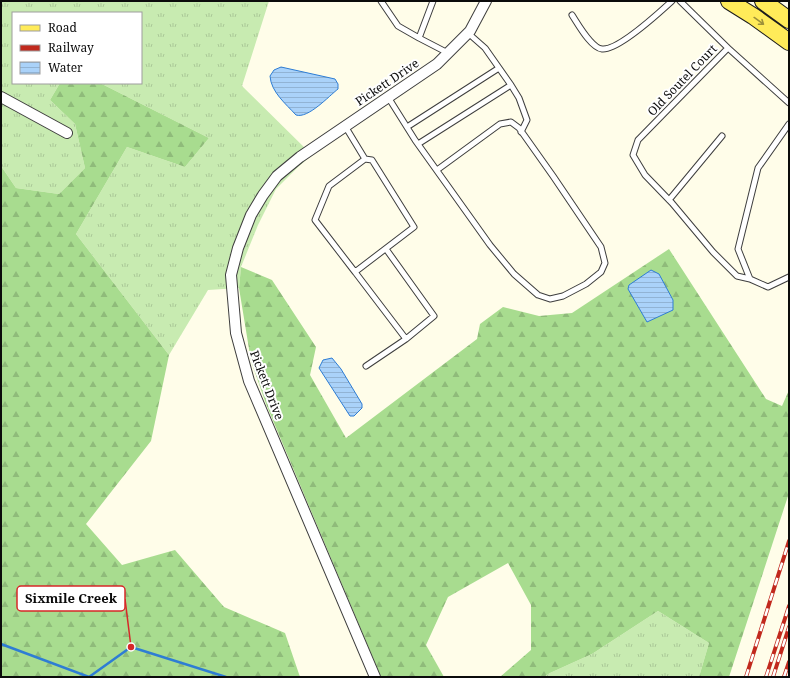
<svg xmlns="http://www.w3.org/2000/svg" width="790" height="678" viewBox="0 0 790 678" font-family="'Noto Serif',serif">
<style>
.grass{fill:url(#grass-tufts)}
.forest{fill:url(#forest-firs)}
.water{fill:url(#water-rules);stroke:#2e7dd4}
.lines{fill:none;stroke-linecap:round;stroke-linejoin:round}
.stream{stroke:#2e7dd4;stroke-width:2.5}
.service-casing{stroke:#3e3e3e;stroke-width:7}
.minor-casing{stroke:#3e3e3e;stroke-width:12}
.primary-casing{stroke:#1c1c1c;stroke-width:18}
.service{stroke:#fff;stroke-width:5}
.minor{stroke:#fff;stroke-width:10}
.primary{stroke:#ffeb59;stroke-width:16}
.rail-casing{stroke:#c1291d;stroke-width:4}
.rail{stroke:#fff;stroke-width:2.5;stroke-dasharray:8;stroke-linecap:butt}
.oneway{stroke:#9d913a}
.labels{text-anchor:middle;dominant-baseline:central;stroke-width:4;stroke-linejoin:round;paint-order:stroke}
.street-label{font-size:12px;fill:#0b0b0b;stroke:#fff}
.leader{fill:none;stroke:#d62828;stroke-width:1.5}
.callout-dot{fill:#d62828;stroke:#fff;stroke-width:1.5}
.callout{fill:#fff;stroke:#d62828;stroke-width:1.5}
.callout-label{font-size:13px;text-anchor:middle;font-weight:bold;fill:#0b0b0b}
</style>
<defs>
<pattern id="grass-tufts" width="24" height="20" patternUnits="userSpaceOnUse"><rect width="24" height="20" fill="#c8ebb1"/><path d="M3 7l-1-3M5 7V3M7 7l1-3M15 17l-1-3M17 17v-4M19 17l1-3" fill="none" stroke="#aac897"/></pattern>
<pattern id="forest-firs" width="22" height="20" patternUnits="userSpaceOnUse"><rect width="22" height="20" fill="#a8dc8f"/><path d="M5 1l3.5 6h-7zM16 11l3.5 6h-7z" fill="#8fbb7a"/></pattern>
<pattern id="water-rules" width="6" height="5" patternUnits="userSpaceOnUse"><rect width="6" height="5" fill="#aad2f9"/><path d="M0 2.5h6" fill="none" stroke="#91b3d4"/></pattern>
</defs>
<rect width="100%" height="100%" fill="#fffde9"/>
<path class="grass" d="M 1,1 L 269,1 L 242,86 L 312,155 L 298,167 L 276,189 L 258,225 L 241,267 L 239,288 L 208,290 L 169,355 L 76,234 L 127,147 L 185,167 L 209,138 L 100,83 L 141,83 L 141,13 L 13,13 L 13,83 L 60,83 L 50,100 L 75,124 L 85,168 L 59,194 L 16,188 L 1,166 Z
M 658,611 L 709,643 L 699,677 L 544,677 L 550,673 L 592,654 Z"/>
<path class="forest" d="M 60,83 L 100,83 L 209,138 L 185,167 L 127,147 L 76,234 L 169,355 L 151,441 L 86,524 L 122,565 L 175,550 L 224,607 L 285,633 L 300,677 L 1,677 L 1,166 L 16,188 L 59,194 L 85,168 L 75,124 L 50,100 Z
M 669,249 L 766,399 L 782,406 L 789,390 L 789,493 L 729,677 L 699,677 L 709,643 L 658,611 L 592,654 L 550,673 L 544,677 L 500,677 L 531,650 L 531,605 L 508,563 L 448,597 L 426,645 L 444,677 L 381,677 L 266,404 L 251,361 L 239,288 L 241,267 L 272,280 L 316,347 L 310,375 L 346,438 L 477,339 L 480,324 L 503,307 L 539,316 L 572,313 Z"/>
<path class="water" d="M 281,67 L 335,79 L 338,84 L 338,89 C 329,96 308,119 296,115 C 286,104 271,92 270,76 L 274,70 Z
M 651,270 L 659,274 L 673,300 L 673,310 L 647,322 L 628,289 L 629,285 Z
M 332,358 L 341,369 L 362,404 L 362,408 L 354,416 L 350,416 L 319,368 L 323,360 Z"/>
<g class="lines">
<path class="stream" d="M 1,644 L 89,677 L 131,647 L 226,677"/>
<g class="service-casing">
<path id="service" d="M 381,1 L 398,26 L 419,38 L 448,53
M 680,1 L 728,48 L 638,140 L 633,155 L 645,175 L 672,203 L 713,252 L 737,276 L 750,279
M 572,15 C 578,24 591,48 602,49 C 618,51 660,12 672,1
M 419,38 L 433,1
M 728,48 L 789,103
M 511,85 L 519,98 L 527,120 L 521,132
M 388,97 L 415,140 L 490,245 L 514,274 L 538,295 L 550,299 L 563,296 L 586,284 L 601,272 L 605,263 L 601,247 L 553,176 L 519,128 L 511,122 L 500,124 L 437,170
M 789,124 L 758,168 L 738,249 L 750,279 L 768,287 L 789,277
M 345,126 L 365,159 L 329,186 L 315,220 L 355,272 L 414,227 L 372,160 L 365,159
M 407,127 L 499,68
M 418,144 L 511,85 L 485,48 L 468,33
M 669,200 L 722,136
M 386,249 L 434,316 L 406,339
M 355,272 L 406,339 L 366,366"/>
</g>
<g class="minor-casing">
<path id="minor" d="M 1,97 L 67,133
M 375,677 L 249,381 L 236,333 L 231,275 L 238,248 L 251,215 L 263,195 L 277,176 L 300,157 L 437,64 L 470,31 L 486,1"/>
</g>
<g class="primary-casing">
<path id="primary" d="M 729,1 L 753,16 L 789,42
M 763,1 L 789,20"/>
</g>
<use href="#service" class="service"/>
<use href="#minor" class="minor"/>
<use href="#primary" class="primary"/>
<g class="rail-casing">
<path id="rail" d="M 746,677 L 789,541
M 766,677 L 789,606
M 773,677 L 789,627
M 784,677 L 789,662"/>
</g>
<use href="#rail" class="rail"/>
</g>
<defs><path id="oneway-shaft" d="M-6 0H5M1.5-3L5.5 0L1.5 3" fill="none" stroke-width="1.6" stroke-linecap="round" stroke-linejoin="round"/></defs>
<use class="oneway" href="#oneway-shaft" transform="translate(759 21) rotate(36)"/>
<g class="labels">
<g class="street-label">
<text transform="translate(682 80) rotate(-46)">Old Soutel Court</text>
<text transform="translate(387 82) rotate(-34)">Pickett Drive</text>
<text transform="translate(267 385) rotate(69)">Pickett Drive</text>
</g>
</g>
<path class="leader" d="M131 647L125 599"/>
<circle class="callout-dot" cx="131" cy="647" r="4"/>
<rect class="callout" x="17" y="586" width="108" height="25" rx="4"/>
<g class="callout-label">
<text x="71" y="603">Sixmile Creek</text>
</g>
<rect width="790" height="678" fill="none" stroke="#0b0b0b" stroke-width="4"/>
<rect x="12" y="12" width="130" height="72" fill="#ffffff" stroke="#9d9d9d"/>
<rect x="20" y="25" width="20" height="6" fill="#ffeb59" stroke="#9d9d9d"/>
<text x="48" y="32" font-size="12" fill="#0b0b0b">Road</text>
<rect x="20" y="45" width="20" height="6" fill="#c1291d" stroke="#9d9d9d"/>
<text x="48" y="52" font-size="12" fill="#0b0b0b">Railway</text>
<rect x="20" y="62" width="20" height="12" fill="url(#water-rules)" stroke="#9d9d9d"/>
<text x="48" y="72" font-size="12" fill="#0b0b0b">Water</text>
</svg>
